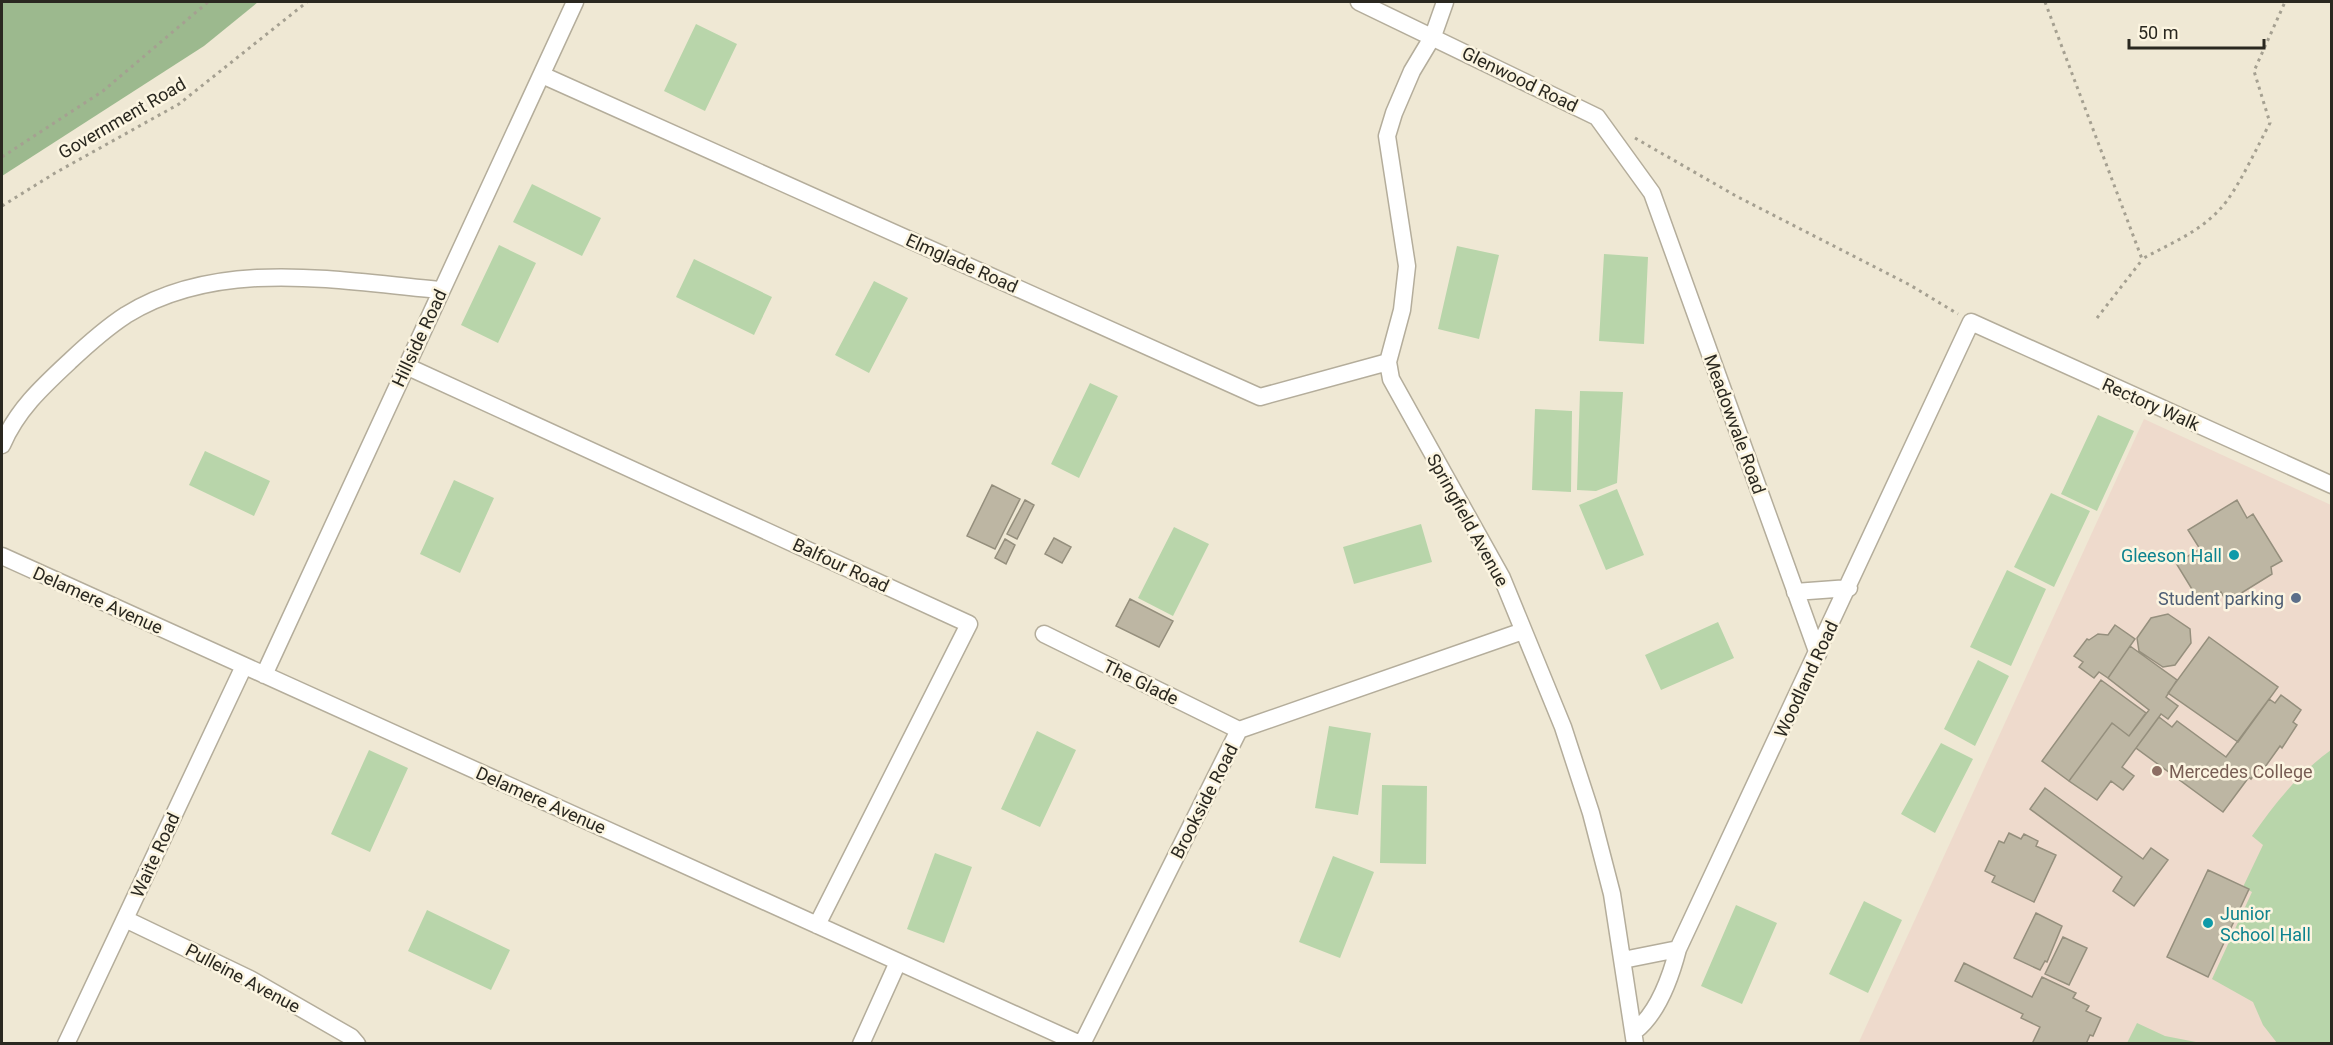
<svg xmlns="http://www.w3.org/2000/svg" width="2333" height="1045" viewBox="0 0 2333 1045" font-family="Roboto,sans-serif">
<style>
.education{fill:#eedacc}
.green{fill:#b8d5aa}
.forest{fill:#9cb98e}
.building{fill:#bdb6a3;stroke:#958f7d;stroke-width:1.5}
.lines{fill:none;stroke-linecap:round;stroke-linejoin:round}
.street-casing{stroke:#b4ad9b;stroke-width:19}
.path{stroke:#a5a091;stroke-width:3;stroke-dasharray:3 4.5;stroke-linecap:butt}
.street{stroke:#fff;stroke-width:16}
.culture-dot{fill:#0f9aa8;stroke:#fcf5e1;stroke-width:2}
.service-dot{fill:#5c6f8a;stroke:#fcf5e1;stroke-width:2}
.education-dot{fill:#8d6e63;stroke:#fcf5e1;stroke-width:2}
.labels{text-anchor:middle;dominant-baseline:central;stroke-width:5;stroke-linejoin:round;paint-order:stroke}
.street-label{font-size:18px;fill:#2a2820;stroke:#fcf5e1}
.culture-label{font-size:18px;fill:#0d838f;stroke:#fcf5e1;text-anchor:end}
.service-label{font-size:18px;fill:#4e5e75;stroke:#fcf5e1;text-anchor:end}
.education-label{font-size:18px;fill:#785e54;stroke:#fcf5e1;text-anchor:start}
</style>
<rect width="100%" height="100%" fill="#efe8d4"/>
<path class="education" d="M 2144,419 L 2331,505 L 2331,1043 L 1858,1044 Z"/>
<path class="green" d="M 696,24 L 737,44 L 705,111 L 664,91 Z
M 532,184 L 601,218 L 582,256 L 513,222 Z
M 499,245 L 536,263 L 498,343 L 461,325 Z
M 1457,246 L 1499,255 L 1479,339 L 1438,329 Z
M 1604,254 L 1648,257 L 1644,344 L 1599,341 Z
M 694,259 L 772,297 L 754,335 L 676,297 Z
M 874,281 L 908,298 L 869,373 L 835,355 Z
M 1090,383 L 1118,396 L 1079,478 L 1051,464 Z
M 1580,391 L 1623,392 L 1617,483 L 1596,491 L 1577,490 Z
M 1535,409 L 1572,411 L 1571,492 L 1532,490 Z
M 2098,415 L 2134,431 L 2097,511 L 2061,494 Z
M 205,451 L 270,481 L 254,516 L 189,485 Z
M 454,480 L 494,498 L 460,573 L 420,554 Z
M 1617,489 L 1644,555 L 1606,570 L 1579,505 Z
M 2051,493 L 2090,511 L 2054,587 L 2014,567 Z
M 1421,524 L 1432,562 L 1354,584 L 1343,547 Z
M 1174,527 L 1209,544 L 1173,616 L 1138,598 Z
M 2007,570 L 2046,589 L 2011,666 L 1970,647 Z
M 1718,622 L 1734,658 L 1661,690 L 1645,655 Z
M 1978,660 L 2009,676 L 1975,746 L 1944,729 Z
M 1329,726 L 1371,733 L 1358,815 L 1315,808 Z
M 1037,731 L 1076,750 L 1040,827 L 1001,809 Z
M 1941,743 L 1973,759 L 1935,833 L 1901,814 Z
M 369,750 L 408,768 L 370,852 L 331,834 Z
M 2331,750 L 2331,1043 L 2277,1043 L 2263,1025 L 2253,1002 L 2212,979 L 2252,892 L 2243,887 L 2263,845 L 2252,836 C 2275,803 2299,773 2331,750 Z
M 1382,785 L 1427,786 L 1426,864 L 1380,863 Z
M 935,853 L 972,867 L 944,943 L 907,929 Z
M 1333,856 L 1374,872 L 1340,958 L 1299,942 Z
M 1864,901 L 1902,920 L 1868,993 L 1829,974 Z
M 1736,905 L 1777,923 L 1742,1004 L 1701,986 Z
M 427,910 L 510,950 L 491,990 L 408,951 Z
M 2137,1023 L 2165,1036 L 2201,1043 L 2127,1043 Z"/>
<path class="forest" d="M 2,2 L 258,2 L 204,46 L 2,176 Z"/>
<path class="building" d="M 992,485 L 1020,499 L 995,549 L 967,536 Z
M 1025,500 L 1034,505 L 1017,539 L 1007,534 Z
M 2237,500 L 2247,518 L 2253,514 L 2282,561 L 2271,567 L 2272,574 L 2227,602 L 2221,592 L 2201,604 L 2176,563 L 2200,549 L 2188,530 Z
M 1054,538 L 1071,547 L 1062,563 L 1045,554 Z
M 1005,539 L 1015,545 L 1006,564 L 995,558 Z
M 1130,599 L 1173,621 L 1159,647 L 1116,626 Z
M 2168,614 L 2190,629 L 2191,643 L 2175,665 L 2163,667 L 2139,651 L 2137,638 L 2151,618 Z
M 2115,625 L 2135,639 L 2108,678 L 2099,672 L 2094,678 L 2079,667 L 2083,662 L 2074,656 L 2087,639 L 2089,640 L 2098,634 L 2108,635 Z
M 2209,637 L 2278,687 L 2238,742 L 2168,693 Z
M 2130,646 L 2177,680 L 2166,697 L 2178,706 L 2168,719 L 2161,714 L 2122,767 L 2134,776 L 2123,790 L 2111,781 L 2097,800 L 2069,781 L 2112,723 L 2129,736 L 2149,710 L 2108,678 Z
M 2101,680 L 2146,713 L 2129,736 L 2112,723 L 2069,781 L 2042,761 Z
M 2281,695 L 2301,710 L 2293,722 L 2297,725 L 2282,748 L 2280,746 L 2265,767 L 2261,765 L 2251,779 L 2249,777 L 2223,812 L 2136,748 L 2159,717 L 2172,727 L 2177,721 L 2226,757 L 2269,699 L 2275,703 Z
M 2045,788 L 2143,859 L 2151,848 L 2168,860 L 2134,906 L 2113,891 L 2122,877 L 2030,809 Z
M 2009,833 L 2021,839 L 2024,834 L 2038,841 L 2036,846 L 2056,855 L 2034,902 L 1992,882 L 1995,876 L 1985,871 L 1999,841 L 2004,843 Z
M 2208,870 L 2249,889 L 2208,977 L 2167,957 Z
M 2036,913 L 2062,926 L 2047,962 L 2045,961 L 2040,970 L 2014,958 Z
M 2063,937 L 2087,948 L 2069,985 L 2045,974 Z
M 1964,963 L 2032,997 L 2042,977 L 2076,993 L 2073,998 L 2089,1006 L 2086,1011 L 2101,1018 L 2093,1036 L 2090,1035 L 2086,1044 L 2032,1044 L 2040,1027 L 2021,1018 L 2023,1014 L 1955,981 Z"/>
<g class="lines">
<g class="street-casing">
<path id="street" d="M 1359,2 L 1597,117 L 1652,193 L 1818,654
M 1445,2 L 1433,36 L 1412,71 L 1394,113 L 1387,136 L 1407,266 L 1402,310 L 1388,362 L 1391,379 L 1502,578 L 1563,727 L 1591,813 L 1612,894 L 1635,1044
M 542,75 L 1260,397 L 1388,362
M 406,366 L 969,624 L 817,925
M 2,445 C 17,410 42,387 70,361 C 87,345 106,328 126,315 C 220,257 338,281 441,290
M 2,556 L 1080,1044
M 1795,592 L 1849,588
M 1044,634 L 1239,730
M 264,675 L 575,2
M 125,919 L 250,979 L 351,1037 L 357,1044
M 1623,960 L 1678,949
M 1635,1031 C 1658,1013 1671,976 1678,949 L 1971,322 L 2332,485
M 66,1044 L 244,666
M 861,1044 L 898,962
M 1082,1044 L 1239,730 L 1523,631"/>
</g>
<path class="path" d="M 2045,2 L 2142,259 C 2169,244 2200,232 2221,208 C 2237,191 2258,145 2270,123 L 2254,71 L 2285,2
M 1635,138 L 1736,196 L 1910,285 L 1958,314
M 2,157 L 103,91 L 208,2
M 2,206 L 55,173 L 179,104 L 307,2
M 2097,318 L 2142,260"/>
<use href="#street" class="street"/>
</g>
<g class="culture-dot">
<circle cx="2234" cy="555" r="6"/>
<circle cx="2208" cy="923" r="6"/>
</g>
<circle class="service-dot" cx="2296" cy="598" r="6"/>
<circle class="education-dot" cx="2157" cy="771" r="6"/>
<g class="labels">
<g class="street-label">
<text transform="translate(1520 79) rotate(26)">Glenwood Road</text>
<text transform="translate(122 118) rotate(-30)">Government Road</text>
<text transform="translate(962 263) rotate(24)">Elmglade Road</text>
<text transform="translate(419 338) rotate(-65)">Hillside Road</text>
<text transform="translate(2151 404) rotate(24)">Rectory Walk</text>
<text transform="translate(1735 424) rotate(70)">Meadowvale Road</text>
<text transform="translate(1468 520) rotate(61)">Springfield Avenue</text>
<text transform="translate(841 565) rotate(25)">Balfour Road</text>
<text transform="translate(98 600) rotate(24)">Delamere Avenue</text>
<text transform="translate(1806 679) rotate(-65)">Woodland Road</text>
<text transform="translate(1141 682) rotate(26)">The Glade</text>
<text transform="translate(541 800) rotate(24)">Delamere Avenue</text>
<text transform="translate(1204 801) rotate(-63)">Brookside Road</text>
<text transform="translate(155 855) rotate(-65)">Waite Road</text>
<text transform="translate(243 978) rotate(28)">Pulleine Avenue</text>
</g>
<g class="culture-label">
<text x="2222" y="555">Gleeson Hall</text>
<text x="2220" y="913" text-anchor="start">Junior<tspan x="2220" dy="21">School Hall</tspan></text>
</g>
<g class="service-label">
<text x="2284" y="598">Student parking</text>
</g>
<g class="education-label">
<text x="2169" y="771">Mercedes College</text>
</g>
</g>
<rect width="2333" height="1045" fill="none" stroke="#2a2820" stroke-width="6"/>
<path d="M2129 39v9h135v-9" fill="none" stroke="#2a2820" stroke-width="3"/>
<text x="2138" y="39" font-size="18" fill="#2a2820" stroke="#fcf5e1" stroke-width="4.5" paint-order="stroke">50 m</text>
</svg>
